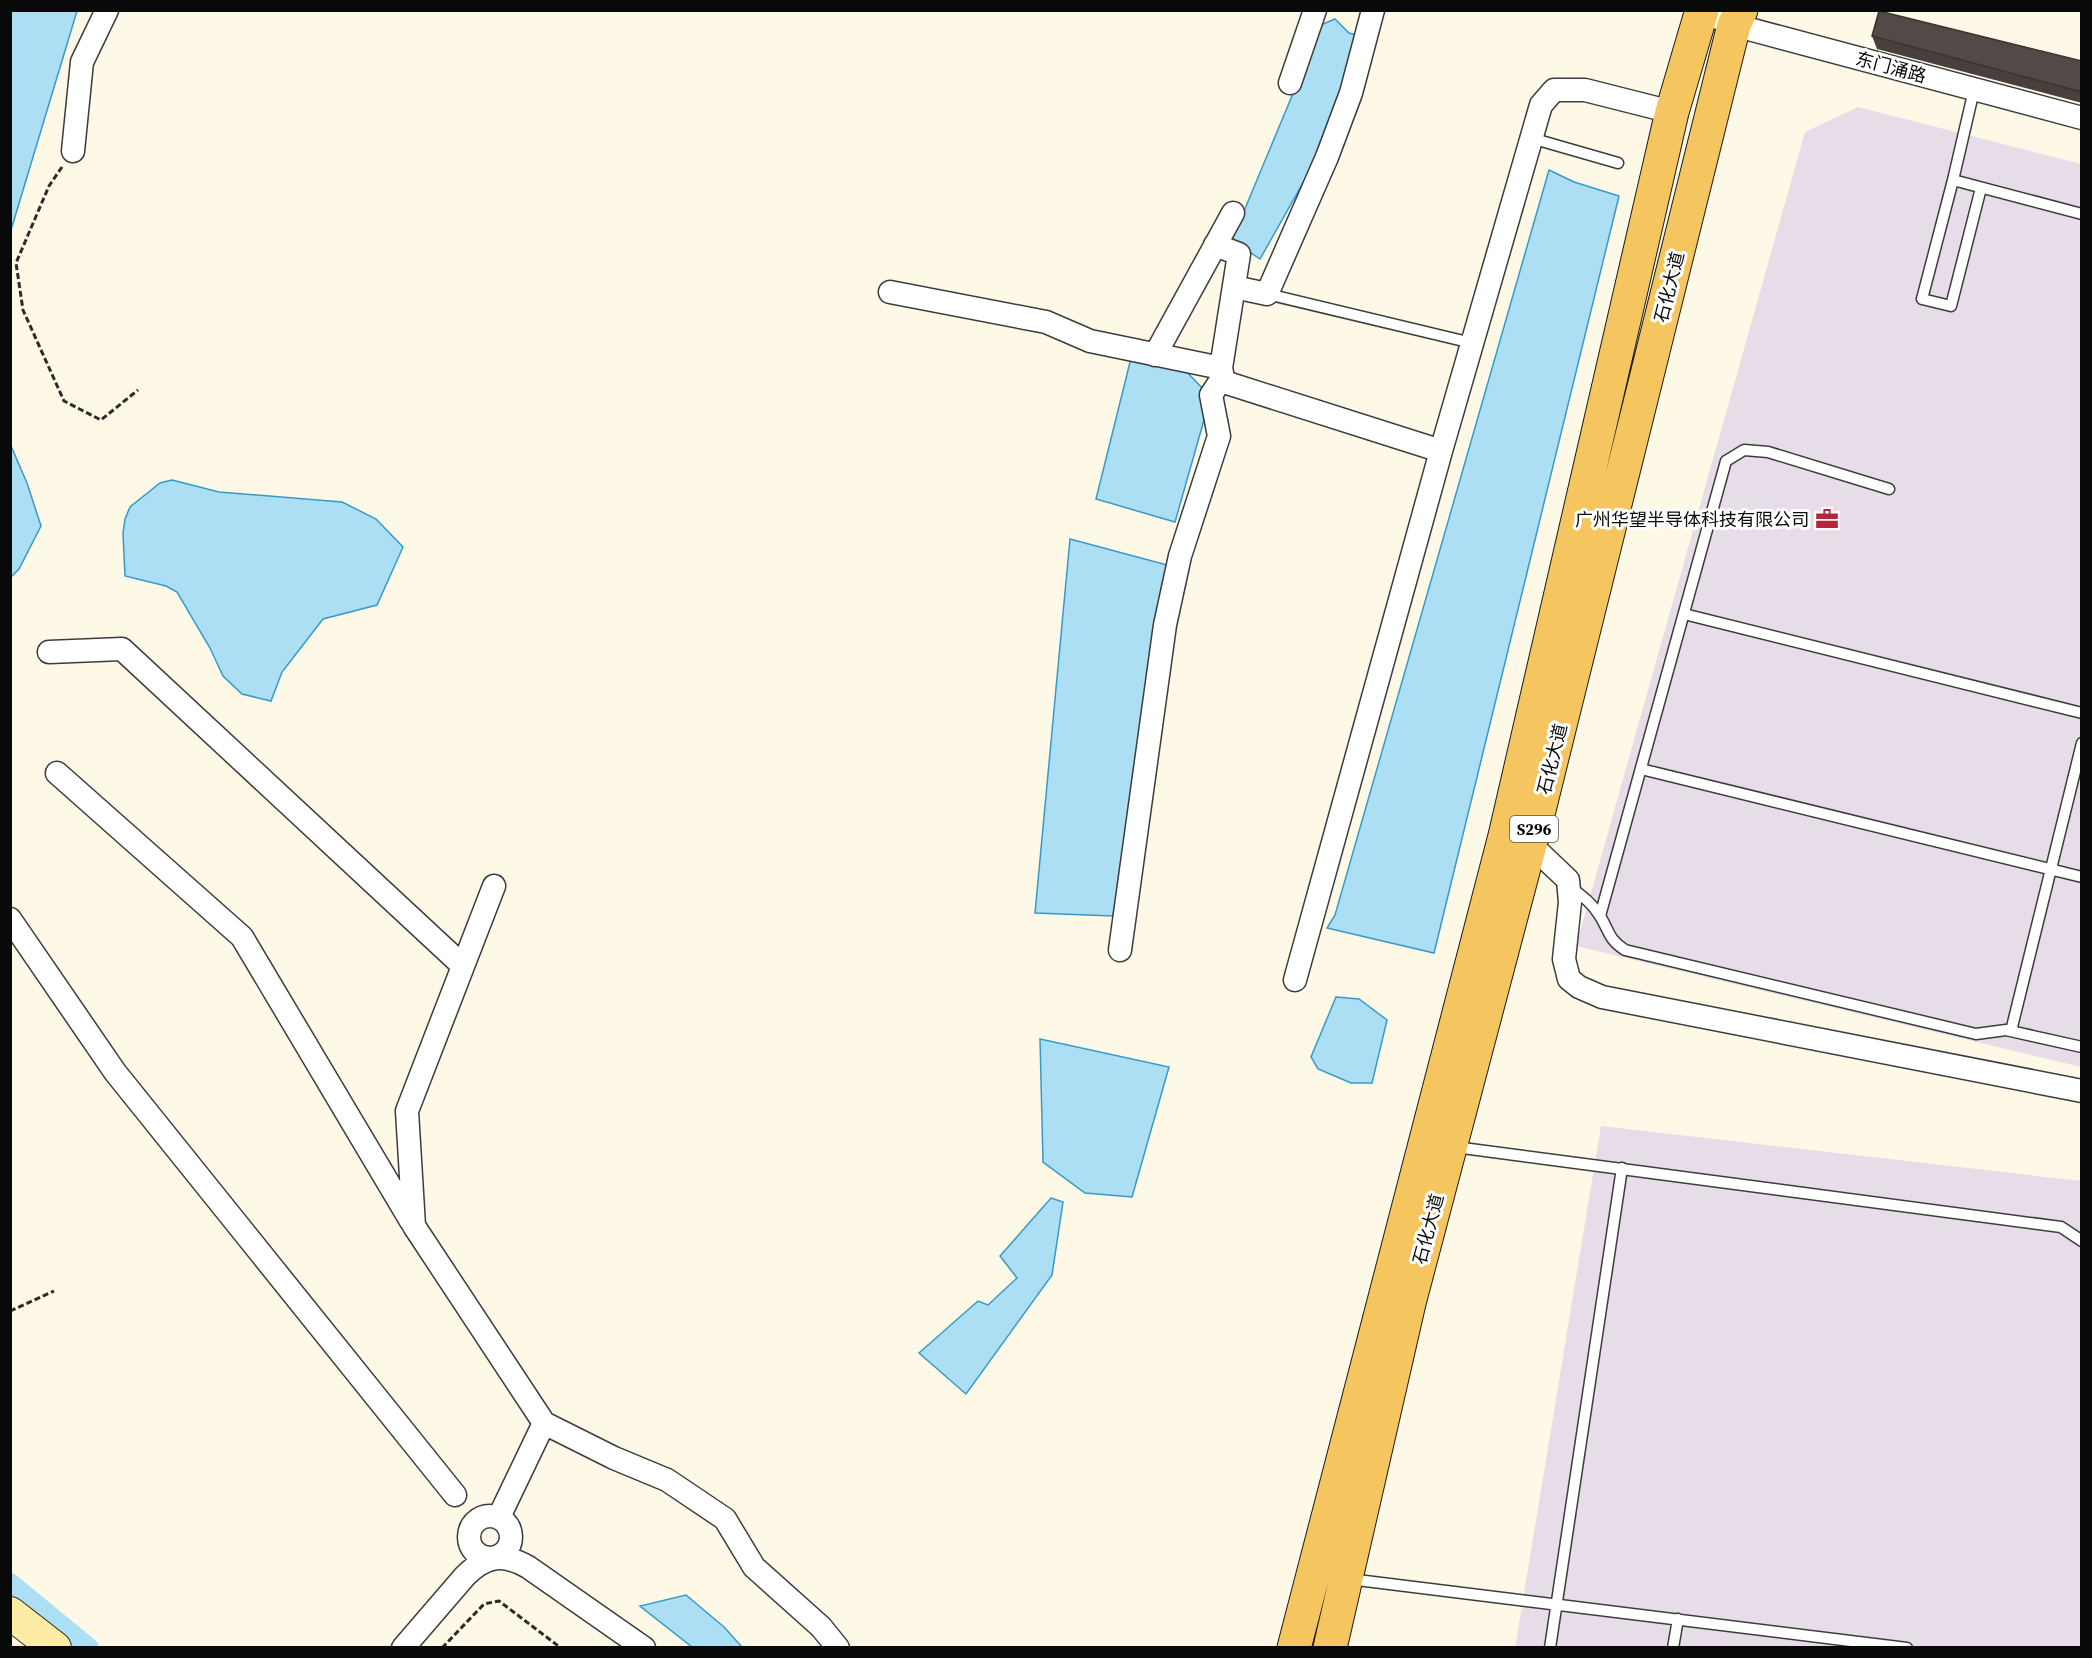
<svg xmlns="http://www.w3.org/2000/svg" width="2092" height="1658" viewBox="0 0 2092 1658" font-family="'Source Serif 4','Noto Sans SC',serif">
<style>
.industrial{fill:#e7dde9}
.water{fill:#addff4;stroke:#369ac9;stroke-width:1.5}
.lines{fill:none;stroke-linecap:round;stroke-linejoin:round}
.canal{stroke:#addff4;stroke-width:20}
.lane-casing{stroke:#3c3c3c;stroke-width:13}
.street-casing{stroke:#3c3c3c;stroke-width:25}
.secondary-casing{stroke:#2b2b2b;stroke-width:34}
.primary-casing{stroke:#1a1a1a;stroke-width:35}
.path{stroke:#2b2b2b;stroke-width:3;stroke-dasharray:6 3;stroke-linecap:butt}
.lane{stroke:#fff;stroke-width:10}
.street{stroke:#fff;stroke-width:22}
.secondary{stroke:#fdeca3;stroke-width:32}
.primary{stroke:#f5c560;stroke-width:33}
.wall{fill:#47403c}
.building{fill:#524a46;stroke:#393431;stroke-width:1.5}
.labels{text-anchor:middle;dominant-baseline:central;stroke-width:6;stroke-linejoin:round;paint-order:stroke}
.shield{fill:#fff;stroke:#535353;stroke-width:1.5}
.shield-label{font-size:16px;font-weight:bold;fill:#090909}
.street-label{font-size:18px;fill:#090909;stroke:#fff}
.poi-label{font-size:18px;fill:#090909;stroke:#fff;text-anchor:end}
</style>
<rect width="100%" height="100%" fill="#fef8e6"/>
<path class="industrial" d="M 1858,107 L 2081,164 L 2081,1067 L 1576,946 L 1805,132 Z
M 1601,1126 L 2081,1181 L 2081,1647 L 1515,1648 Z"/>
<path class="water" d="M 11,10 L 77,11 L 11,230 L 10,11 Z
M 1335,19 L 1349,33 L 1365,37 L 1335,126 L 1260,259 L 1232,240 L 1319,31 L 1323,24 Z
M 1549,170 L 1574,182 L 1619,196 L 1434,953 L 1327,928 L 1335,915 Z
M 1131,358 L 1183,368 L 1206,392 L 1204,420 L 1175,522 L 1096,499 Z
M 11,446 L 27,483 L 41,526 L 19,569 L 11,577 Z
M 172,480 L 219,492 L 342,502 L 376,519 L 403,547 L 377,605 L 323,619 L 282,672 L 271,701 L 242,694 L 223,676 L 210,648 L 177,592 L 166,586 L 125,576 L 123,533 L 125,519 L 130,507 L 160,483 Z
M 1070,539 L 1171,566 L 1113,916 L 1035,913 Z
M 1336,997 L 1359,999 L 1387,1020 L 1372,1083 L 1351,1083 L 1318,1069 L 1311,1057 Z
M 1040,1039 L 1169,1067 L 1132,1197 L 1085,1193 L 1043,1162 Z
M 1051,1198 L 1063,1202 L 1052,1275 L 966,1394 L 919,1353 L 978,1301 L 988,1305 L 1017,1278 L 1000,1256 Z
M 686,1595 L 724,1627 L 742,1647 L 692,1647 L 640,1606 Z"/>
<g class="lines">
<path class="canal" d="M 10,1583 L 89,1648"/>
<g class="lane-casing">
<path id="lane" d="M 1974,90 L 1953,180 L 2082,214
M 1531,138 L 1618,163
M 1953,180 L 1922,299 L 1951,306 L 1981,188
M 1267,294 L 1472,343
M 1684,614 L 2082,713
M 1641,769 L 2082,877
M 1569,887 C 1581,894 1593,905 1600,916 C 1610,932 1608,939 1625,950 L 1976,1034 L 2006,1030 L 2082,1047
M 1600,916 L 1726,461 L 1744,450 L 1768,452 L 1889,489
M 2011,1031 L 2082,743
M 1455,1147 L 2061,1227 L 2082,1241
M 1349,1579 L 1907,1648
M 1550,1648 L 1622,1168
M 1673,1648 L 1678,1619"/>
</g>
<g class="street-casing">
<path id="street" d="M 1702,11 L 1734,25 L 2082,118
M 1290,83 L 1315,10
M 73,151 L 82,62 L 107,10
M 1215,245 L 1239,254 L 1221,368 L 1224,382 L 1441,451
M 1234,287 L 1267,294 L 1327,157 L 1351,93 L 1373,10
M 890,292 L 1046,322 L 1090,341 L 1221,368
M 1155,355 L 1233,213
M 49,652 L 122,649 L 463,966
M 57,773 L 242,937 L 411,1221
M 1520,841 L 1530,844 L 1568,880 L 1570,902 L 1564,959 L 1569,979 L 1579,987 L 1602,997 L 2082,1091
M 494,886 L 407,1111 L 414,1226 L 544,1423
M 10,919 L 115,1072 L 455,1495
M 1120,950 L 1165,625 L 1180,556 L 1219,436 L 1211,395 L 1219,383 L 1224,382
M 1295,980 L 1441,451 L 1541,105 L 1554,90 L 1585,90 L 1672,112
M469 1537a21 21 0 1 1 42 0a21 21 0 1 1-42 0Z
M 499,1517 L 544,1423 L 614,1458 L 667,1480 L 725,1519 L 754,1567 L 821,1627 L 838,1648
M 403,1648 L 465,1576 C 486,1555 503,1553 528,1567 L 644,1648"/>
</g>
<g class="secondary-casing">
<path id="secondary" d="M 10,1613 L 55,1648"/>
</g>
<g class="primary-casing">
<path id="primary" d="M 1294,1648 L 1505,836 L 1672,112 L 1702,10
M 1330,1648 L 1409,1303 L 1536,822 L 1734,25 L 1741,10"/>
</g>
<path class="path" d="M 62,167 L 49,186 L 16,263 L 23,310 L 64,401 L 101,420 L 138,390
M 10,1311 L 54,1291
M 442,1648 L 484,1604 L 499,1601 L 561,1648"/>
<use href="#lane" class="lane"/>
<use href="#street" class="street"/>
<use href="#secondary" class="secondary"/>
<use href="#primary" class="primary"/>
</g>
<path class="wall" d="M 1872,36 L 2082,61 L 2082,103 L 1877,49 Z"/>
<path class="building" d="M 1879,11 L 2082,61 L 2082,92 L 1872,36 Z"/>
<defs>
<g id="office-bare" transform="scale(1.8)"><path d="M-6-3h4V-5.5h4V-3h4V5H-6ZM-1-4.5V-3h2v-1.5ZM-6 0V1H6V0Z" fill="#b42739" stroke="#fff" stroke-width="2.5" paint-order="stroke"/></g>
</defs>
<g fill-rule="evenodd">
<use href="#office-bare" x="1827" y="519"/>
</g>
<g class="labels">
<rect class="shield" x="1510" y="816" width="48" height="26" rx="4.5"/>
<g class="shield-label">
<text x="1534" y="829">S296</text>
</g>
<g class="street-label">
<text transform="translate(1891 67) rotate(15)">东门涌路</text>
<text transform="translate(1669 287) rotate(-76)">石化大道</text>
<text transform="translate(1552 759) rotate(-76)">石化大道</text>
<text transform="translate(1428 1229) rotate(-75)">石化大道</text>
</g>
<g class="poi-label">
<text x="1809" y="519">广州华望半导体科技有限公司</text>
</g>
</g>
<rect width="2092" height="1658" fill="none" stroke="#090909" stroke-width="24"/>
</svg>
